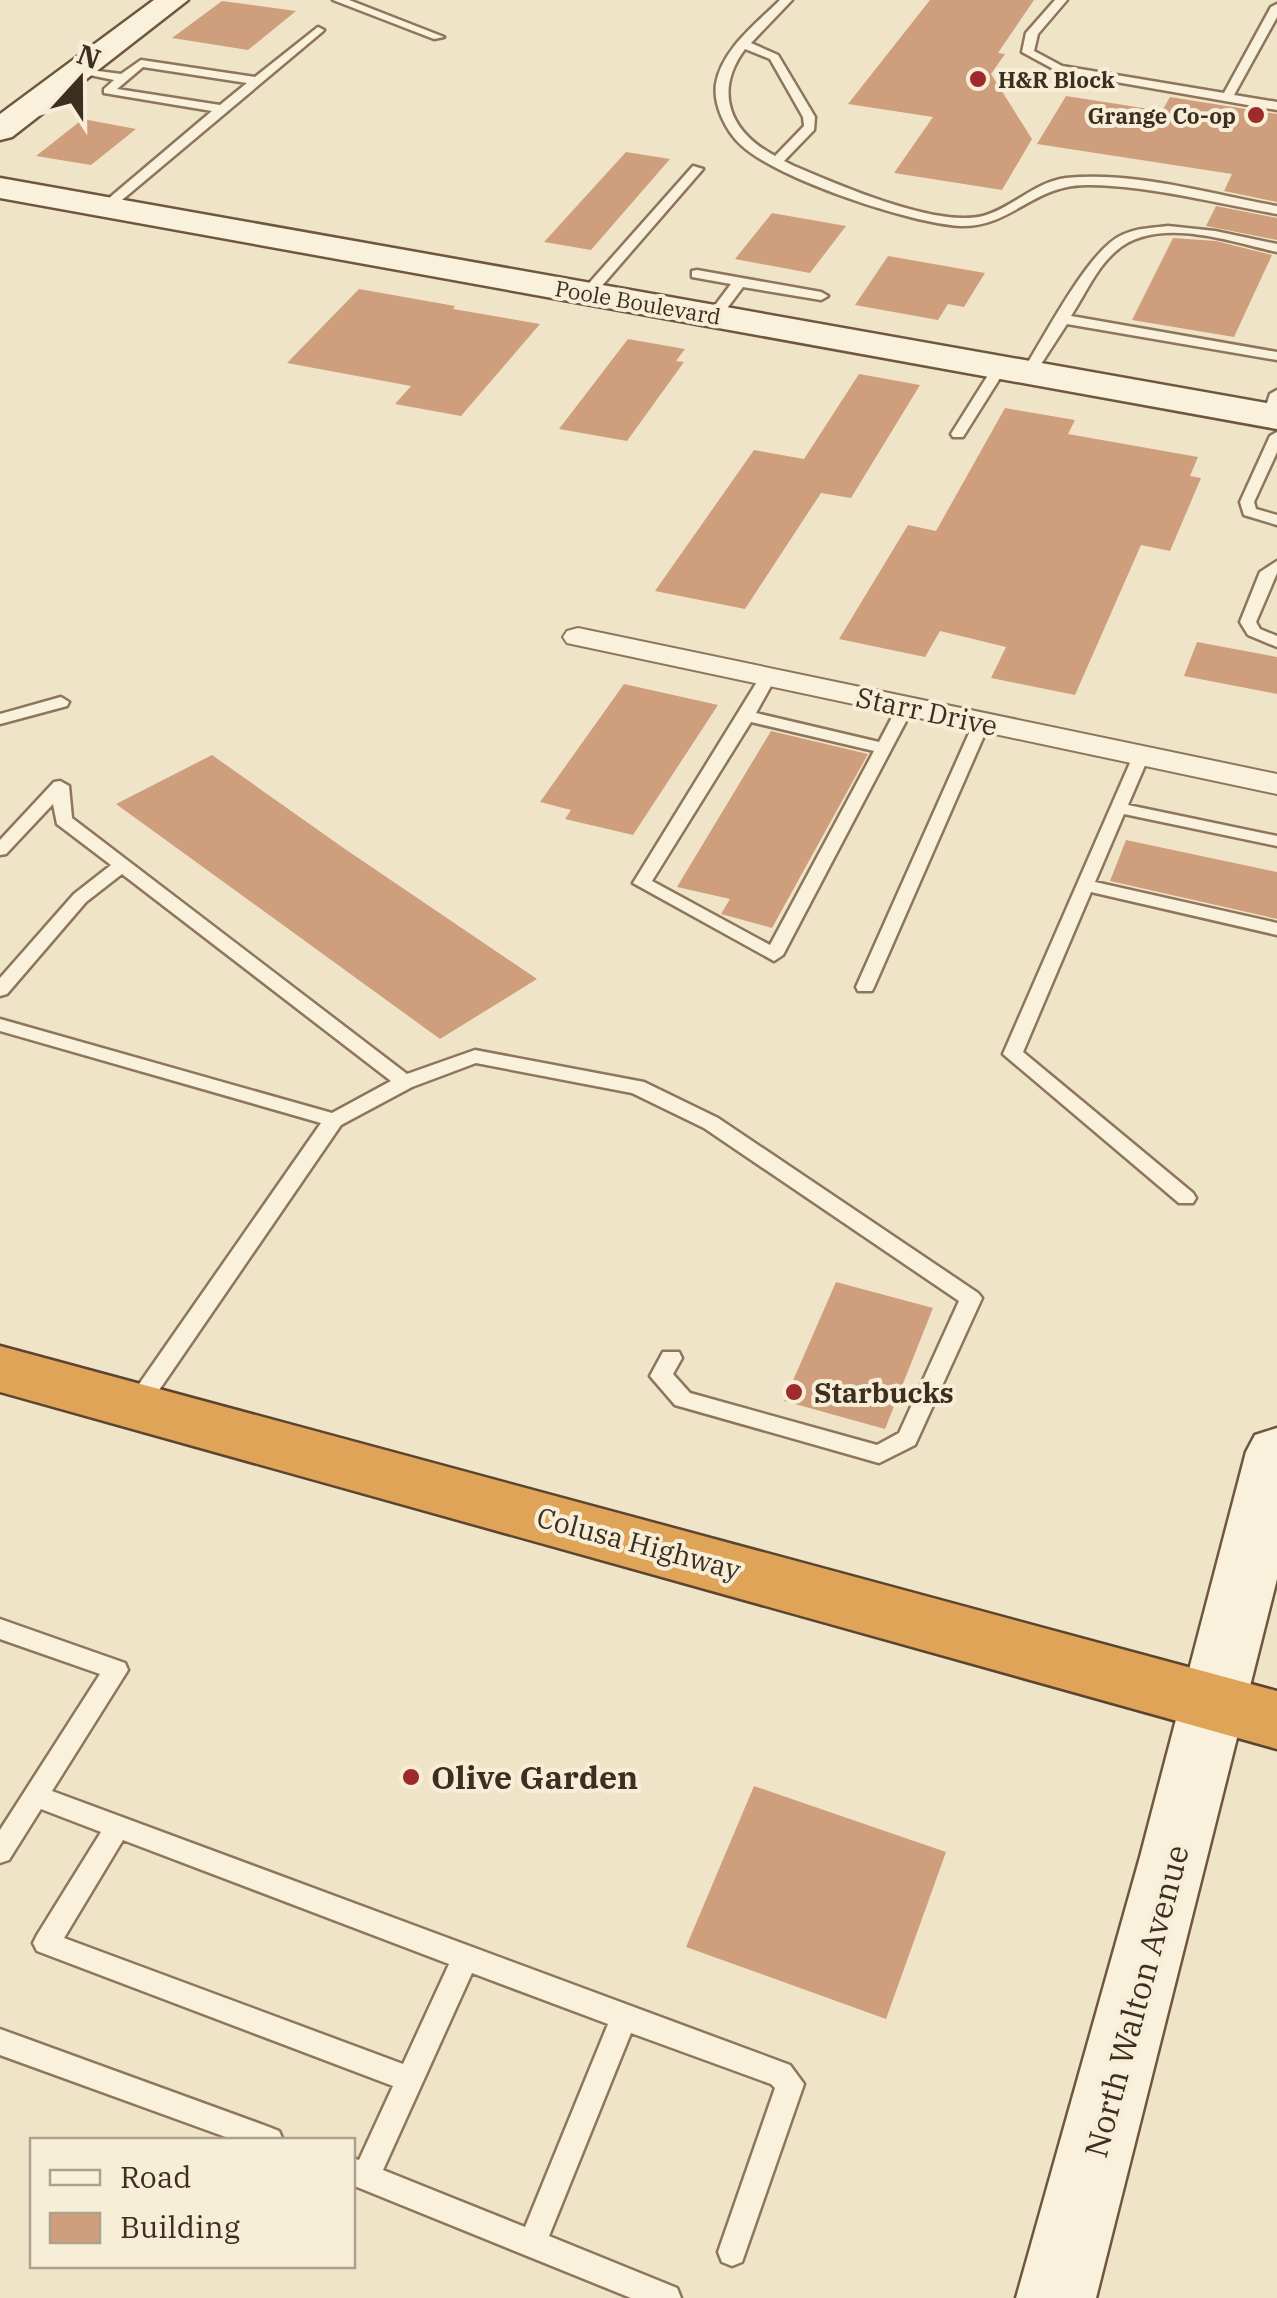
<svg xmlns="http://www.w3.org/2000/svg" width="1277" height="2298" viewBox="0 0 1277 2298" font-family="'IBM Plex Serif',serif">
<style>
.building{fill:#cf9f7d}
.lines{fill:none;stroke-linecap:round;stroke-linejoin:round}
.lane-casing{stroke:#8d765c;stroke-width:5}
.street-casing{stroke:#8d765c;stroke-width:4}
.secondary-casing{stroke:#6f573f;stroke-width:5}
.highway-casing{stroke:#5b4430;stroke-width:5}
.lane{fill:#faf1dc;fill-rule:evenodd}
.street{fill:#faf1dc;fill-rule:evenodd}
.secondary{fill:#faf1dc;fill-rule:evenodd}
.highway{fill:#e0a458;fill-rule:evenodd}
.poi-dot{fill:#9e2a2b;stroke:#f7eed8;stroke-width:4}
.labels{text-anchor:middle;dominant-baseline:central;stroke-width:8;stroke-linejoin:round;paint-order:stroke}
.far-poi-label{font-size:22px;font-weight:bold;fill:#3d2e20;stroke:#f7eed8;text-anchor:start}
.far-street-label{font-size:22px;fill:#3d2e20;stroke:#f7eed8}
.street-label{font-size:28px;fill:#3d2e20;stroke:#f7eed8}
.poi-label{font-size:28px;font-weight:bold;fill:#3d2e20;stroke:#f7eed8;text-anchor:start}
.near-poi-label{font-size:32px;font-weight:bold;fill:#3d2e20;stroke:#f7eed8;text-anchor:start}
.near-street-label{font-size:32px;fill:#3d2e20;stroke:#f7eed8}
</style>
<rect width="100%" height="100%" fill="#f0e4c8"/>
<path class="building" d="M 930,0 L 1034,0 L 998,53 L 1005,54 L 991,74 L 1032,139 L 1002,190 L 894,173 L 933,117 L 848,104 Z
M 222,1 L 296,11 L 248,50 L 172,38 Z
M 1066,96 L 1162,111 L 1170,97 L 1277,114 L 1277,202 L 1224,191 L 1232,174 L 1037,144 Z
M 83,119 L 136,129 L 91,165 L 36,156 Z
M 626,152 L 670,159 L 591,250 L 544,242 Z
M 1216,206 L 1277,218 L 1277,240 L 1206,226 Z
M 772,213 L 846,226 L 810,273 L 735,259 Z
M 1173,238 L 1216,241 L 1272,255 L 1234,337 L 1132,320 Z
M 888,256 L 985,273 L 964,307 L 948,304 L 938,320 L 855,305 Z
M 359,289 L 455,306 L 453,309 L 540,324 L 461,416 L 395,404 L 411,386 L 287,363 Z
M 628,339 L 685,349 L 676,361 L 684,362 L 627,441 L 559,429 Z
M 859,374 L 920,385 L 851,498 L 821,493 L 745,609 L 655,591 L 754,450 L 804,459 Z
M 1005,408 L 1075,420 L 1068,434 L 1198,457 L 1190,476 L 1201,478 L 1170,551 L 1141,545 L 1075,695 L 991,678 L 1006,647 L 940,631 L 925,657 L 839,639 L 908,525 L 936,531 Z
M 1197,642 L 1277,657 L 1277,694 L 1184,676 Z
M 624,684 L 718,705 L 633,835 L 565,819 L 571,810 L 540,802 Z
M 771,731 L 868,754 L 772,928 L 721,914 L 730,899 L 677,887 Z
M 212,755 L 345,849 L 537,979 L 440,1039 L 116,804 Z
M 1126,840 L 1277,872 L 1277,919 L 1110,881 Z
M 836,1282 L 933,1308 L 885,1429 L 784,1401 Z
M 754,1786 L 946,1852 L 886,2019 L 686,1947 Z"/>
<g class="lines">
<g class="lane-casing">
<path id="lane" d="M 333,0 L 349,0 L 444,37 L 434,39 Z
M 780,0 L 792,0 L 751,43 L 778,55 L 815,117 L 814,130 L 784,161 L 794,166 C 839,185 936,228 983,216 C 1013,208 1034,182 1066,178 C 1135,171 1210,194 1277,206 L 1277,214 C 1215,203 1152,186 1089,185 C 1033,184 1012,227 961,226 C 912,224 777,179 741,145 C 726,131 713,105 716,84 C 722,49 757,23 780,0 ZM 745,49 L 770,59 L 803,117 L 804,126 L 775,156 C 730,132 713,92 745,49 Z
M 1055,0 L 1067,0 L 1038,34 L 1034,51 L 1062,66 L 1224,93 L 1271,7 L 1277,4 L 1277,17 L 1234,95 L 1277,102 L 1277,110 L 1059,72 L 1022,52 L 1026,33 Z
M 318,27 L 324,30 L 322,32 L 110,210 L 102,210 L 102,204 L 212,111 L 104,93 L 104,89 L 114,80 L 75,72 L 75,68 L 121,74 L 141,60 L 255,77 ZM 143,67 L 247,83 L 220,105 L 117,89 Z
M 693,166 L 703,169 L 593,296 L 583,296 L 583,290 Z
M 1168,226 L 1215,231 L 1277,244 L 1277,252 C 1231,242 1157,215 1116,251 C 1096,268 1085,295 1071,316 L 1277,352 L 1277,360 L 1067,324 L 1034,375 L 1024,375 L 1022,372 C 1044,338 1088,250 1122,235 C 1136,228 1152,228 1168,226 Z
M 697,270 L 821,292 L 828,296 L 821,300 L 743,287 L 719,319 L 714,320 L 707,316 L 731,284 L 692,277 L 692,271 Z
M 995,364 L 1007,367 L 963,437 L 953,437 L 951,434 Z
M 1277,390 L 1277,415 L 1265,418 L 1263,415 L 1270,394 Z
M 1277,432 L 1277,452 L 1254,502 L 1256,509 L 1277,515 L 1277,525 L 1244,515 L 1240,502 L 1270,436 Z
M 1277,561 L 1277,573 L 1256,622 L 1260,629 L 1277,636 L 1277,647 L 1248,635 L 1240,622 L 1260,572 Z
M 768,672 L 776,677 L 756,713 L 879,742 L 900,702 L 912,702 L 914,706 L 783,955 L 774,961 L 633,883 L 760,677 ZM 751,722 L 874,751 L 770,945 L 652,881 Z
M 61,697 L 69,702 L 67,706 L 0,724 L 0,714 Z
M 982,717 L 990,722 L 874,987 L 872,991 L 858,991 L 856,987 L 974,722 Z
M 1141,751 L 1149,756 L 1128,805 L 1277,836 L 1277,846 L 1124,814 L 1095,882 L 1277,923 L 1277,935 L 1091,892 L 1023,1052 L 1193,1193 L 1196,1198 L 1193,1203 L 1179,1203 L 1003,1054 L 1133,756 Z
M 60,781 L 69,786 L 72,818 L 407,1074 L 475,1050 L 644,1082 L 718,1118 L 978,1293 L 982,1298 L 915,1445 L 879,1463 L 675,1405 L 650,1376 L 663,1352 L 679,1352 L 682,1358 L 673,1374 L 690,1393 L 877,1445 L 899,1433 L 959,1301 L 704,1128 L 632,1093 L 476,1063 L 412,1087 L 341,1125 L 144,1412 L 128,1412 L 125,1406 L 128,1400 L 321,1123 L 0,1031 L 0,1019 L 332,1113 L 391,1081 L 122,874 L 86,902 L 7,994 L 0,996 L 0,978 L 74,894 L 111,865 L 57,824 L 53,804 L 6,854 L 0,855 L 0,840 L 54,782 Z
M 0,1619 L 125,1663 L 128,1670 L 52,1791 L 790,2065 L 804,2084 L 742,2262 L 732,2266 L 722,2262 L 718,2252 L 775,2088 L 771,2084 L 631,2033 L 549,2236 L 677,2288 L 681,2298 L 631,2298 L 352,2185 L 352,2158 L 359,2160 L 393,2086 L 37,1951 L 33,1943 L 37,1935 L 101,1832 L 41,1809 L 9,1860 L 0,1863 L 0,1830 L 100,1674 L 0,1639 ZM 123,1840 L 449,1964 L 403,2064 L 64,1938 ZM 472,1973 L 608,2024 L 525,2227 L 383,2170 Z
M 0,2029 L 269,2127 L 279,2131 L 283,2140 L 234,2140 L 0,2055 Z"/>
</g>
<g class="street-casing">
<path id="street" d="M 578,628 L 1277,774 L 1277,794 L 567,643 L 563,637 L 567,631 Z"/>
</g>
<g class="secondary-casing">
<path id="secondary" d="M 154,0 L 188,0 L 12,137 L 0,140 L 0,114 Z
M 0,178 L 1277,405 L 1277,429 L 0,198 Z
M 1277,1428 L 1277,1579 L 1096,2298 L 1016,2298 L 1140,1857 L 1246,1452 L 1255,1435 Z"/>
</g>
<g class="highway-casing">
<path id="highway" d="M 0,1346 L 1277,1691 L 1277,1749 L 0,1392 Z"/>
</g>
<use href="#lane" class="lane"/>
<use href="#street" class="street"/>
<use href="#secondary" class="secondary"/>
<use href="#highway" class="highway"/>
</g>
<g class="poi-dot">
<circle cx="978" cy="79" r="10"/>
<circle cx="1256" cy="115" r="10"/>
<circle cx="794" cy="1392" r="10"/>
<circle cx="411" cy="1777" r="10"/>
</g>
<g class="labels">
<g class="far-poi-label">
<text x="998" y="79">H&amp;R Block</text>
<text x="1236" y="115" text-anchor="end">Grange Co-op</text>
</g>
<g class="far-street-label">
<text transform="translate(638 302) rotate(10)">Poole Boulevard</text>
</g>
<g class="street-label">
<text transform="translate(927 711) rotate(12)">Starr Drive</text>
<text transform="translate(639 1543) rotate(15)">Colusa Highway</text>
</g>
<g class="poi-label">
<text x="814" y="1392">Starbucks</text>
</g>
<g class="near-poi-label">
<text x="431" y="1777">Olive Garden</text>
</g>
<g class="near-street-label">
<text transform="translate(1136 2001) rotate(-75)">North Walton Avenue</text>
</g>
</g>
<rect x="30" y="2138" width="325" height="130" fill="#f7eed8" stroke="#ada18e" stroke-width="2.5"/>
<rect x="50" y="2170" width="50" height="15" fill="#faf1dc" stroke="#ada18e" stroke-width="2.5"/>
<text x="120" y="2188" font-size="30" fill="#3d2e20">Road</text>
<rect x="50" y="2213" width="50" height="30" fill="#cf9f7d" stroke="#ada18e" stroke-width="2.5"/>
<text x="120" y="2238" font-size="30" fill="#3d2e20">Building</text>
<g transform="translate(80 80) rotate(21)" stroke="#f7eed8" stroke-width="8" paint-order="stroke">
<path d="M0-8L18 38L0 25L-18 38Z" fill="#3d2e20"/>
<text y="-15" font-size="28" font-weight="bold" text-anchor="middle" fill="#3d2e20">N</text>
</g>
</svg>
